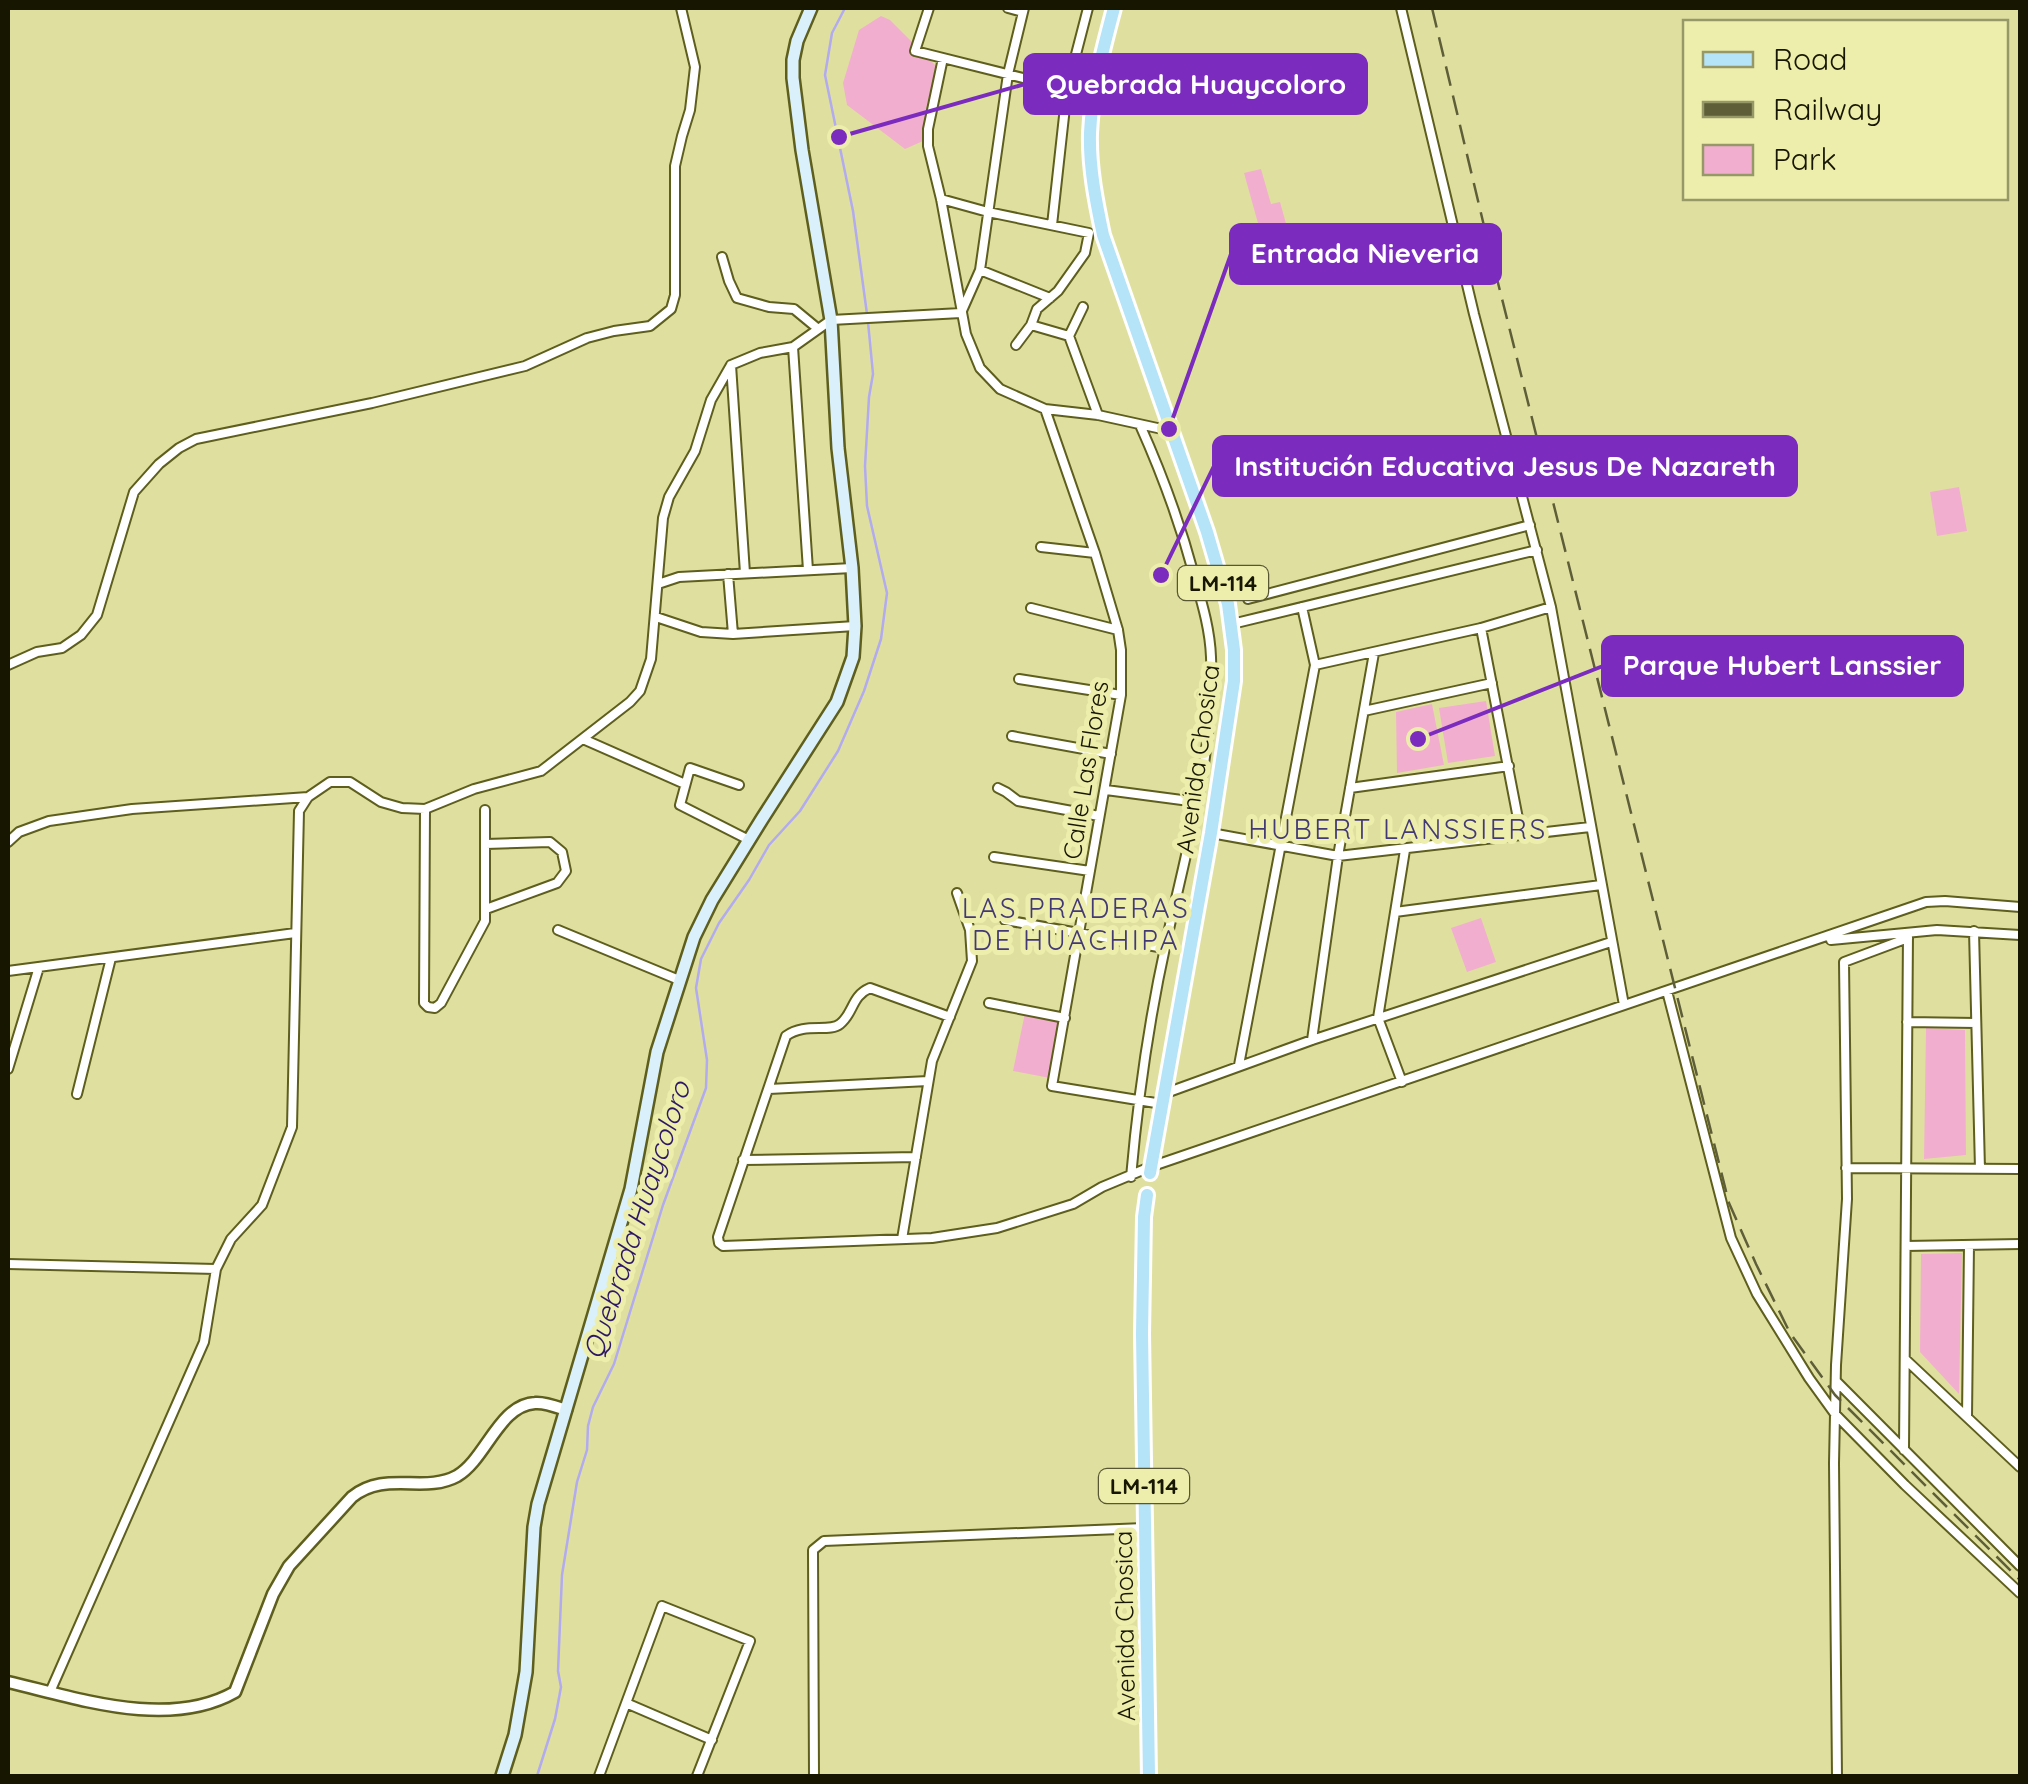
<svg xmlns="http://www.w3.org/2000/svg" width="2028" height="1784" viewBox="0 0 2028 1784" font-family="Quicksand,sans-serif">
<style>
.green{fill:#f2aecf}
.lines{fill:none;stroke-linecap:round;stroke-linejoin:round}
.stream{stroke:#b2abef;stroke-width:2.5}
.minor-casing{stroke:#5e5e1e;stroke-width:12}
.tertiary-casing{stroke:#5e5e1e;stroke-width:15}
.secondary-casing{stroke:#5e5e1e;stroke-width:16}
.primary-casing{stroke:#fff;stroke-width:18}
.minor{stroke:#fff;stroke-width:8}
.tertiary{stroke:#fff;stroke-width:10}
.secondary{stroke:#daf1fc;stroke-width:11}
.primary{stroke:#b5e3f8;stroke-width:12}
.rail{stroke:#5e5e39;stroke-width:2.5;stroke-dasharray:20 10;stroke-linecap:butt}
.labels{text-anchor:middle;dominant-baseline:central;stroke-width:10;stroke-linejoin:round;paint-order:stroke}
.shield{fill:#edeeac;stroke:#575734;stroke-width:2.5}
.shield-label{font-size:22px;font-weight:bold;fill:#171600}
.street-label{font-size:25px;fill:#171600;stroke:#edeeac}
.neighbourhood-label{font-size:28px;letter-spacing:2.5px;fill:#433975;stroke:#edeeac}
.water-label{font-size:28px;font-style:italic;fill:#2d1765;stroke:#edeeac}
.leader{fill:none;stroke:#7b2cbf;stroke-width:4}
.callout-dot{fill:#7b2cbf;stroke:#edeeac;stroke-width:4}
.callout{fill:#7b2cbf;stroke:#7b2cbf;stroke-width:4}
.callout-label{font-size:28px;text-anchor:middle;font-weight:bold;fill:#fff}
</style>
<rect width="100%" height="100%" fill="#dfe09f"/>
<path class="green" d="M 881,16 L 890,20 L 935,65 C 935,83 927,98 925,115 C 925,124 925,131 923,141 L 905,149 L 847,105 L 843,83 L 859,30 Z
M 1261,169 L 1271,204 L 1280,202 L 1287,227 L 1261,234 L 1244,173 Z
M 1959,487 L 1967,531 L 1937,536 L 1930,492 Z
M 1486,701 L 1495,756 L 1448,763 L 1439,708 Z
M 1432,704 L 1444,765 L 1397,773 L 1396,712 Z
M 1481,918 L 1496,962 L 1467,972 L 1451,928 Z
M 1025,1013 L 1062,1021 L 1050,1078 L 1013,1071 Z
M 1926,1028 L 1965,1030 L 1966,1155 L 1924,1159 Z
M 1962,1253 L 1959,1394 L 1920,1352 L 1921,1254 Z"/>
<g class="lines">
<path class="stream" d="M 845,8 L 832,33 L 825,75 L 853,211 L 867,314
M 537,1776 L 555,1719 L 561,1687 L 558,1671 L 562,1575 L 577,1482 L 587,1450 L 588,1426 L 593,1407 L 614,1364 L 663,1205 L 706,1088 L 707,1060 L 696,988 L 701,959 L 719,923 L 749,880 L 769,845 L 800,811 L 838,751 L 864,691 L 881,639 L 887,593 L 867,506 L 865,466 L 869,397 L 873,374 L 868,322"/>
<g class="minor-casing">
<path id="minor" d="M 929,8 L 915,51 L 1067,89
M 1008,8 L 1023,12
M 1401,8 L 1474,314 L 1551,607 L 1624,1005
M 943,58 L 928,129 L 928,146 L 941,199 L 966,334 L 980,368 L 1000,389 L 1045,409 L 1098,415 L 1171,431
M 941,199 L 988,212 L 1089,233 L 1085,253 L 1058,291 L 1037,309 L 1031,325 L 1016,345
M 1052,225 L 1067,89 L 1088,8
M 722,257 L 729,281 L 737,298 L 769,307 L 794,309 L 817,328
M 980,270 L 1050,298
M 1031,325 L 1069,336 L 1098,415
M 1069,336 L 1083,307
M 793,347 L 808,570
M 731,365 L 745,573
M 1045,409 L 1095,553 L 1118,630 L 1121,650 L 1121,695 L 1052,1086 L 1162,1104
M 1041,547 L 1095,553
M 728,574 L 733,634
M 658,584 L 679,577 L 852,568
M 1248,599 L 1530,525
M 1031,608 L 1118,630
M 656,617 L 701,632 L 733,634 L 855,626
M 1232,624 L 1537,550
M 1481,628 L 1521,834
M 8,665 L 37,652 L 62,648 L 81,635 L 97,615 L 134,492 L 159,464 L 179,448 L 196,439 L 372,403 L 525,366 L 587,338 L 614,331 L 650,326 L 671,309 L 675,295 L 675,166 L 682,136 L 690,110 L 695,67 L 681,8
M 1315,665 L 1481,628 L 1551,607
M 1019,679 L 1121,695
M 1364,711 L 1492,683
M 1012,736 L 1111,754
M 583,739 L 685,784
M 739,785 L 690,768 L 680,805 L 749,840
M 998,788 L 1006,792 L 1018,801 L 1099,816
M 1350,788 L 1509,766
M 1106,790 L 1197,802
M 425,809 L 424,1003 L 428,1007 L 435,1008 L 441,1003 L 485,921 L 485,810
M 1211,833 L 1338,856 L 1590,827
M 8,842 L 19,832 L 49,821 L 132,809 L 308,797
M 486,844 L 550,842 L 562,852 L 566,871 L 557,883 L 486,909
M 994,857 L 1090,871
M 1395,912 L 1601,885
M 1005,920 L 1164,948
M 558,930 L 679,980
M 1974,931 L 1980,1169
M 1831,940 L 1937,930 L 2020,935
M 8,971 L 295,933
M 1667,991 L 1731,1238 L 1757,1294 L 1809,1378 L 1835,1414 L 1905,1485 L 2020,1593
M 989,1003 L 1065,1018
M 950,1017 L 870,988 C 851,996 854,1013 840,1024 C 829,1033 805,1022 786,1036 L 718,1237 L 719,1243 L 723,1246 L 932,1238 L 997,1228 L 1073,1204 L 1102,1187 L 1150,1167 L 1926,902 L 1945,901 L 2020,907
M 1907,1022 L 1976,1023
M 1312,1040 L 1338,856 L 1374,653
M 1239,1065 L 1315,665 L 1302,607
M 8,1069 L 39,967
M 1402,1082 L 1378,1018 L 1405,850
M 769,1089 L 928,1081
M 1166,1093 L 1312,1040 L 1611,942
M 77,1094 L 111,958
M 743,1160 L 916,1157
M 1846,1168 L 2020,1169
M 1131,1177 C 1138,1098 1149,1020 1166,943 C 1186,850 1215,754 1211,657 C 1210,629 1202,603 1194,575 C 1180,523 1162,474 1140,425
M 902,1239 L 932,1061 L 972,961 L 970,930 L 957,893
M 1906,1246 L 2020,1244
M 8,1264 L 216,1269
M 1905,1359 L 2020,1467
M 1836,1381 L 2020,1566
M 1967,1417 L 1969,1245
M 1904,1450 L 1908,935
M 50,1692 L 204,1342 L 216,1269 L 231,1239 L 262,1205 L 292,1127 L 299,811 L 308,797 L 330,782 L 350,782 L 381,802 L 402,808 L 425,809 L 474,789 L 541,771 L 630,702 L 640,691 L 651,659 L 663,518 L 669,497 L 695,451 L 711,400 L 731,365 L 760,353 L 793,347 L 831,320 L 961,313 L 980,270 L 1008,74 L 1024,8
M 626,1703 L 712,1740
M 599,1776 L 662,1606 L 750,1641 L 697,1776
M 814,1776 L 813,1550 L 824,1541 L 1144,1528
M 1837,1776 L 1834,1463 L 1836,1365 L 1847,1199 L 1844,962 L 1908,938"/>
</g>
<g class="tertiary-casing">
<path id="tertiary" d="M 8,1682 C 77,1698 168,1730 235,1692 L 273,1594 L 289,1566 L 352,1497 C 385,1470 424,1494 457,1476 C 486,1459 499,1405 535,1403 C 545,1402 557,1407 566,1410"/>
</g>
<g class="secondary-casing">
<path id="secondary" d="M 502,1776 L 515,1735 L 526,1672 L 534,1527 L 538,1504 L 631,1189 L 657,1052 L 694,937 L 712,900 L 762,819 L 837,702 L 853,657 L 855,626 L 852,568 L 838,448 L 831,320 L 802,150 L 793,78 L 793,60 L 797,41 L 811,8"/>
</g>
<g class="primary-casing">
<path id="primary" d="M 1114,8 C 1103,49 1092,90 1090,133 C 1089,167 1096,202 1103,235 L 1207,532 L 1228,604 L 1234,650 L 1234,681 L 1211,833 L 1150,1173
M 1147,1195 L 1144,1217 L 1142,1334 L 1149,1776"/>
</g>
<use href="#minor" class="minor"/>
<use href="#tertiary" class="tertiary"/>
<use href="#secondary" class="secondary"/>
<use href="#primary" class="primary"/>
<path class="rail" d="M 1432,8 L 1490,251 L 1729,1203 L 1756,1264 L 1790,1333 L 1835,1395 L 2020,1580"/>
</g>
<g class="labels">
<g class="shield">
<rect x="1178" y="566" width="90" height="34" rx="8"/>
<rect x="1099" y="1469" width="90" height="34" rx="8"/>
</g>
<g class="shield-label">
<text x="1223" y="583">LM-114</text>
<text x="1144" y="1486">LM-114</text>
</g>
<g class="street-label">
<text transform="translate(1197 759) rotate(-82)">Avenida Chosica</text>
<text transform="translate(1085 770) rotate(-81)">Calle Las Flores</text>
<text transform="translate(1124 1626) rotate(-91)">Avenida Chosica</text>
</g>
<g class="neighbourhood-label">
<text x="1398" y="828">HUBERT LANSSIERS</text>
<text x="1076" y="907">LAS PRADERAS<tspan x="1076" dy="32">DE HUACHIPA</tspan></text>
</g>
<g class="water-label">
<text transform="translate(636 1220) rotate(-72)">Quebrada Huaycoloro</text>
</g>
</g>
<path class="leader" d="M839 137L1025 84M1169 429L1231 254M1161 575L1214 466M1418 739L1603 666"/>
<g class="callout-dot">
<circle cx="839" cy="137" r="10"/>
<circle cx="1169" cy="429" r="10"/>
<circle cx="1161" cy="575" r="10"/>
<circle cx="1418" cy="739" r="10"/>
</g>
<g class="callout">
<rect x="1025" y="55" width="341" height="58" rx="10"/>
<rect x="1231" y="225" width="269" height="58" rx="10"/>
<rect x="1214" y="437" width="582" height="58" rx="10"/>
<rect x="1603" y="637" width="359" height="58" rx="10"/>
</g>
<g class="callout-label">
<text x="1196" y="94">Quebrada Huaycoloro</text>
<text x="1365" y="263">Entrada Nieveria</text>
<text x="1505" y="476">Institución Educativa Jesus De Nazareth</text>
<text x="1782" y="675">Parque Hubert Lanssier</text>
</g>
<rect width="2028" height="1784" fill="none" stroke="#171600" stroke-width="20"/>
<rect x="1683" y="20" width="325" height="180" fill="#edeeac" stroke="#979867" stroke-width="2.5"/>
<rect x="1703" y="52" width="50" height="15" fill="#b5e3f8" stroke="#979867" stroke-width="2.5"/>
<text x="1773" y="70" font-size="30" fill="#171600">Road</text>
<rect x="1703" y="102" width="50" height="15" fill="#5e5e39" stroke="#979867" stroke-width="2.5"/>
<text x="1773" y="120" font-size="30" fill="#171600">Railway</text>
<rect x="1703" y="145" width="50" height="30" fill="#f2aecf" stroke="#979867" stroke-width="2.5"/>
<text x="1773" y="170" font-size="30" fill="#171600">Park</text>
</svg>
